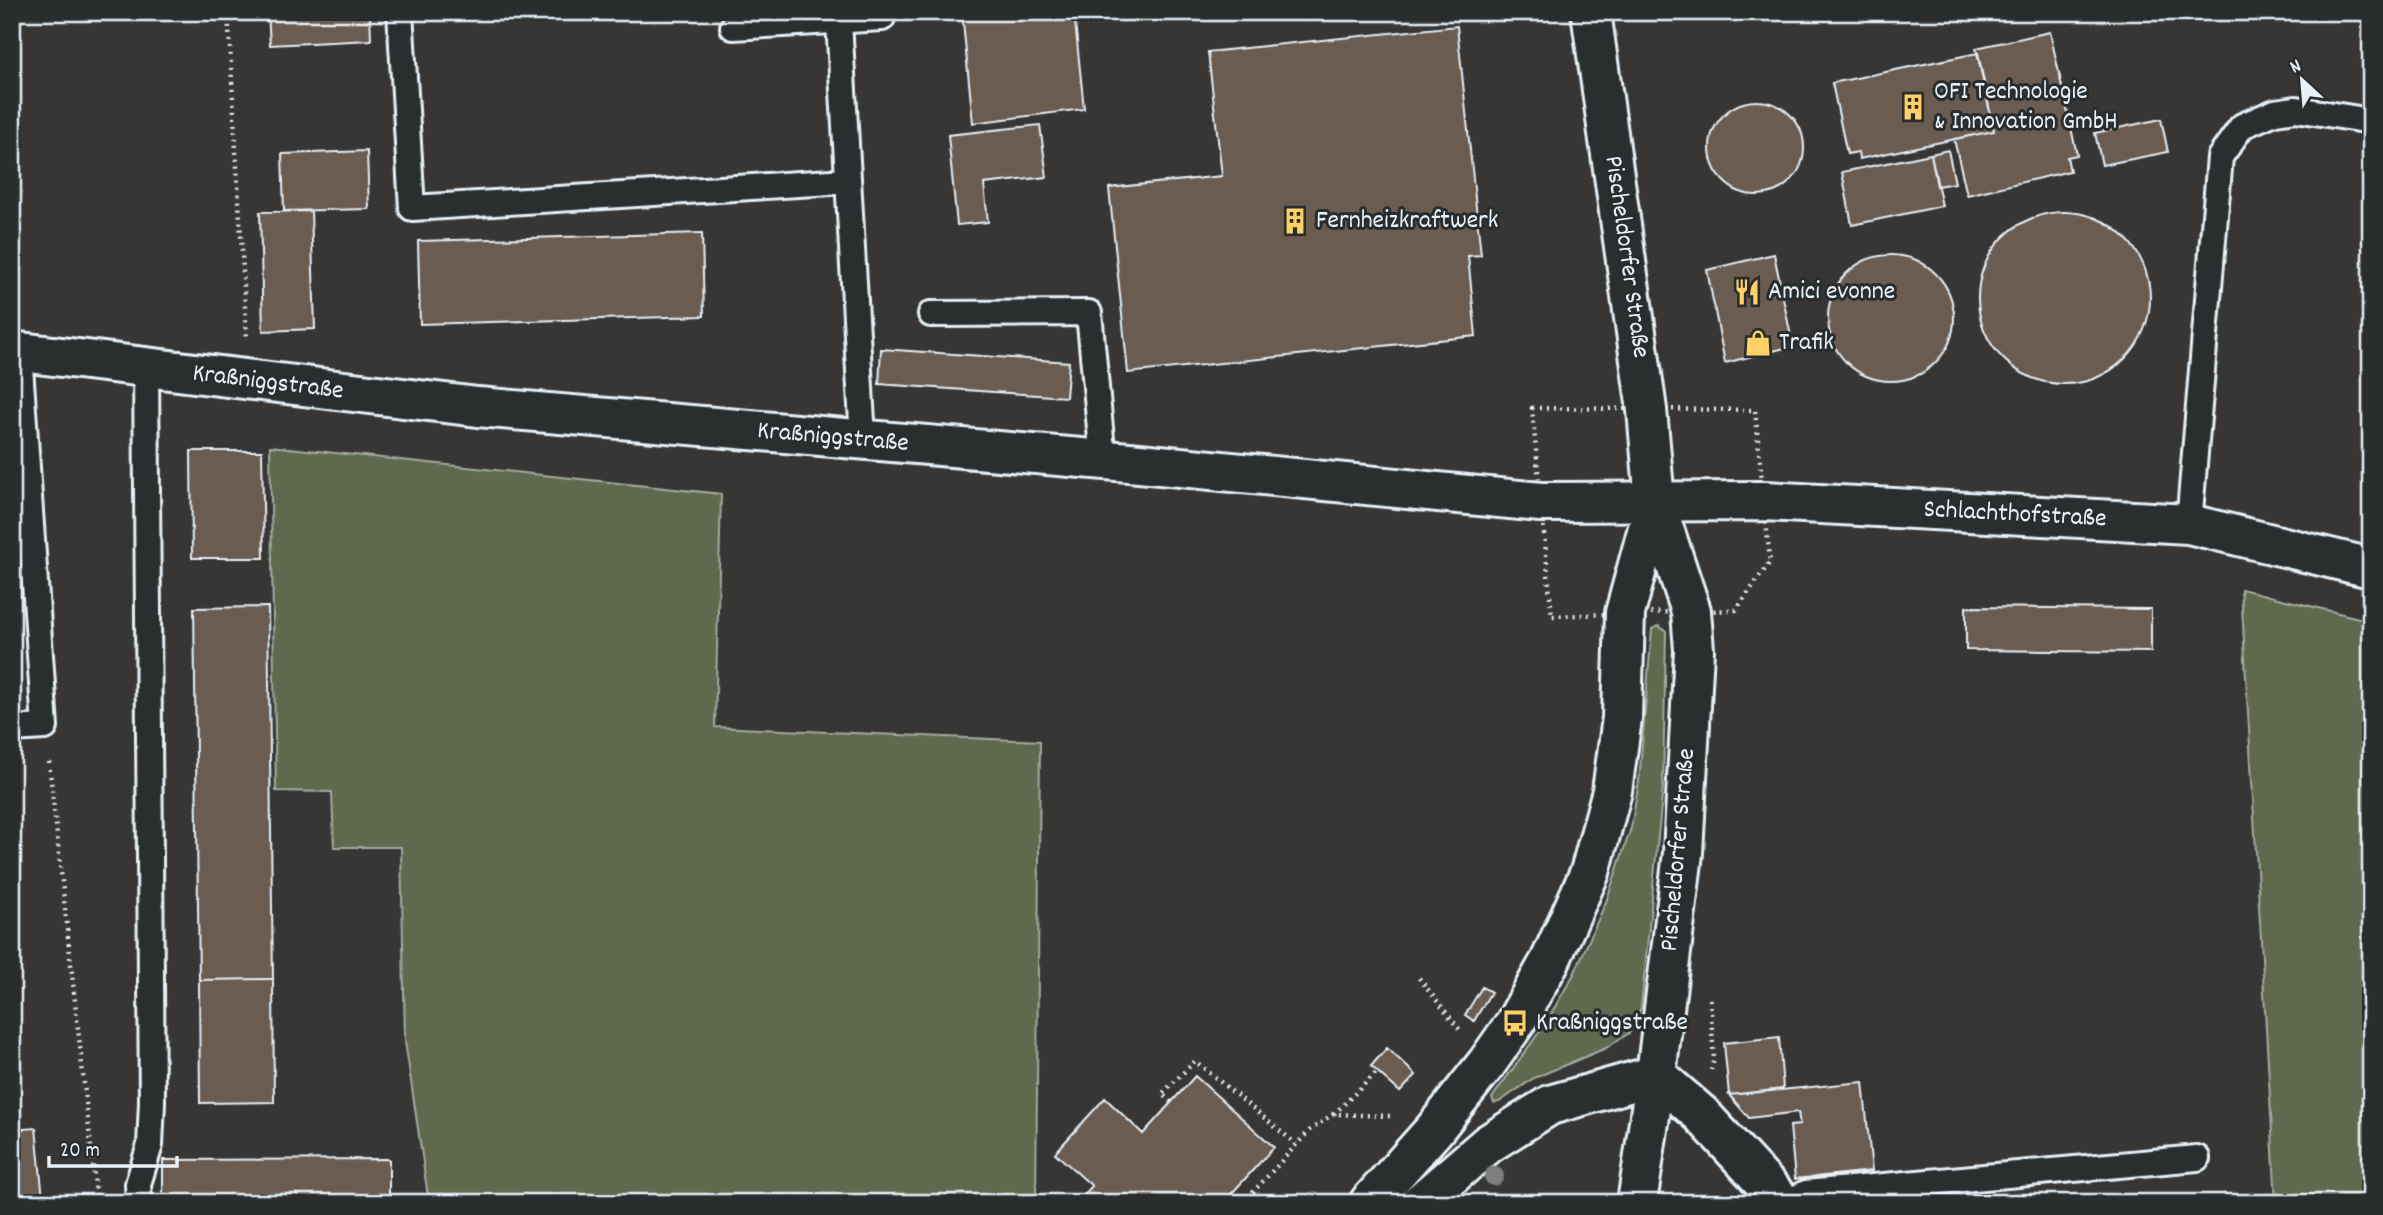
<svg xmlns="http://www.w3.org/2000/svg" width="2383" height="1215" viewBox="0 0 2383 1215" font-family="Dekko,sans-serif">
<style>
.green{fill:#60674e;stroke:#a4aca3;stroke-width:2}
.building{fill:#6a5b51;stroke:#e8f1f8;stroke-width:2}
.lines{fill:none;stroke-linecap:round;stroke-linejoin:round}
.service-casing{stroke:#e8f1f8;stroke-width:30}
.minor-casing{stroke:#e8f1f8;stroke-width:44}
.tertiary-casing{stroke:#e8f1f8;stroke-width:44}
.secondary-casing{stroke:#e8f1f8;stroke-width:44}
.path{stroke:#e8f1f8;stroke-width:4.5;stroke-dasharray:2 5;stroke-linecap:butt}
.service{stroke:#2a2d2e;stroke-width:24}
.minor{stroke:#2a2d2e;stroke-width:38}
.tertiary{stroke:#2a2d2e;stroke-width:38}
.secondary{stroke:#2a2d2e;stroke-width:38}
.tree{fill:#7b7f7b}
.labels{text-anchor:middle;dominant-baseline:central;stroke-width:6;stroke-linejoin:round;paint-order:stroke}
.poi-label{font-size:26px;fill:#e8f1f8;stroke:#2a2d2e;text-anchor:start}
.street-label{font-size:26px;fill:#e8f1f8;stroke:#2a2d2e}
</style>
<rect width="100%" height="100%" fill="#373635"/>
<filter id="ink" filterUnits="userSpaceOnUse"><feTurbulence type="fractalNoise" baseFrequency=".0143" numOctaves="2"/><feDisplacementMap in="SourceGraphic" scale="14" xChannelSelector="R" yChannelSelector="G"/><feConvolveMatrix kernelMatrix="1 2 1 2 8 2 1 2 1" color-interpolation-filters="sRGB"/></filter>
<g filter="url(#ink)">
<path class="green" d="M 270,446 L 721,494 L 715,727 L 1040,741 L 1036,1203 L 429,1203 L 405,1041 L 401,847 L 334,847 L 332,792 L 276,791 Z
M 2241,589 L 2371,621 L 2371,1203 L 2276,1203 Z
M 1659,626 L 1666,631 L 1663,786 L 1641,1008 L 1629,1033 L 1606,1048 L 1534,1078 L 1499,1102 L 1494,1103 L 1492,1098 L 1545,1024 L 1574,974 L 1606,902 L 1631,828 L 1639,781 L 1652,629 Z"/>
<path class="building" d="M 268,12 L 370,12 L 371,40 L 270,45 Z
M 962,12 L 1074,12 L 1084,109 L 973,123 Z
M 1457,26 L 1481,255 L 1468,256 L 1476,336 L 1128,373 L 1109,188 L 1222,176 L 1208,52 Z
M 2050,32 L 2077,155 L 2067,157 L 2070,171 L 1967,195 L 1954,139 L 1994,131 L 1976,48 Z
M 1978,53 L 1994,131 L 1859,159 L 1858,152 L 1847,154 L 1832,83 Z
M1710 148a47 47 0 1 1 94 0a47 47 0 1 1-94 0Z
M 2161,119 L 2168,152 L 2102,165 L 2095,133 Z
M 1040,125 L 1047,177 L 984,184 L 988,222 L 957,225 L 948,135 Z
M 1948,150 L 1955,183 L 1937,186 L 1931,154 Z
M 367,151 L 369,209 L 284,211 L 282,154 Z
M 1931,154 L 1942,206 L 1852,225 L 1842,172 Z
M 311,211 L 315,329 L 263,331 L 260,212 Z
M1978 298a86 86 0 1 1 172 0a86 86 0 1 1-172 0Z
M 702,233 L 704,316 L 420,324 L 418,241 Z
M 1774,254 L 1793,346 L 1725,363 L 1707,270 Z
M1828 318a63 63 0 1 1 126 0a63 63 0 1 1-126 0Z
M 881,349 L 1069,362 L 1066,397 L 879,384 Z
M 191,451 L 262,451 L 264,558 L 192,558 Z
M 268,607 L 273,979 L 199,980 L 194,608 Z
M 1966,607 L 2151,609 L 2151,652 L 1966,650 Z
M 273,979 L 274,1102 L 200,1103 L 199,980 Z
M 1482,987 L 1491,992 L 1474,1021 L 1465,1015 Z
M 1779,1037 L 1783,1089 L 1729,1095 L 1724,1043 Z
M 1387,1048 L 1416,1075 L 1400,1092 L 1371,1066 Z
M 1195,1076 L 1274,1147 L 1223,1203 L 1077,1203 L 1092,1186 L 1055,1153 L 1105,1098 L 1143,1134 Z
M 1863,1082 L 1872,1171 L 1795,1179 L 1790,1126 L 1800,1125 L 1798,1112 L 1749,1118 L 1729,1095 Z
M 36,1128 L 43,1199 L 12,1202 L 12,1130 Z
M 389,1159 L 389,1200 L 163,1203 L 163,1160 Z"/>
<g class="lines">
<g class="service-casing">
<path id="service" d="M 400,12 L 412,208 L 848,181
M 839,21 L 863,440
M 733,27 L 882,18 L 881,12
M 931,314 L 1089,313 L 1103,460
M 2189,524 L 2220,157 L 2242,126 L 2275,112 L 2296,109 L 2371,121
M 12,729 L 45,727 L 19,352
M 139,1203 L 138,1184 L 150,1145 L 152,1102 L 146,368
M 1785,1203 L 1806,1193 L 2197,1158"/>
</g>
<g class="minor-casing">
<path id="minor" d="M 1656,1075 L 1701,1114 L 1783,1203
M 1637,1203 L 1656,1075"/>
</g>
<g class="tertiary-casing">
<path id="tertiary" d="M 12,351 L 478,407 L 1129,462 L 1541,502 L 1764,501 L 2189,524 L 2371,568"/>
</g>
<g class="secondary-casing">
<path id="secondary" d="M 1369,1203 L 1434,1130 L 1487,1063 L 1515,1023 L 1550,961 L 1590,872 L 1612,791 L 1622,718 L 1625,613 L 1655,502
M 1420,1203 L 1488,1144 L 1550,1105 L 1656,1075 L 1683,853 L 1694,650 L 1691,611 L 1655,502 L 1647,410 L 1591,12"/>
</g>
<path class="path" d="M 228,12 L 247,340
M 1532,408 L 1755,410 L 1770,562 L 1736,610 L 1552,616 Z
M 49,762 L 97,1203
M 1419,978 L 1460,1030
M 1710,999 L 1714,1059 L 1711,1070
M 1171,1102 L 1162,1094 L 1195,1061 L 1296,1144
M 1334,1114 L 1377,1072
M 1243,1203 L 1310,1130 L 1333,1114 L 1391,1116"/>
<use href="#service" class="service"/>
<use href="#minor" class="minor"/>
<use href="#tertiary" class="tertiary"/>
<use href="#secondary" class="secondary"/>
</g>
<circle class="tree" cx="1494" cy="1176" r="10"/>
</g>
<defs>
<g id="building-bare" transform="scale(2.1)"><path d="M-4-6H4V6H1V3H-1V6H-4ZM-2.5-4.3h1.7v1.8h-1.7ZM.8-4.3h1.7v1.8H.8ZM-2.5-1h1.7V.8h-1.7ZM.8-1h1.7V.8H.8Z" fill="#ffd166" stroke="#2a2d2e" stroke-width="2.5" paint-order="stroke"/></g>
<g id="restaurant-bare" transform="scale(2.1)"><path d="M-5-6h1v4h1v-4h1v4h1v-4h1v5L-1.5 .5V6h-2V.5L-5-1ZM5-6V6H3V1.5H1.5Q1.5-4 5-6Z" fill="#ffd166" stroke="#2a2d2e" stroke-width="2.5" paint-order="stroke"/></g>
<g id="shop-bare" transform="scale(2.1)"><path d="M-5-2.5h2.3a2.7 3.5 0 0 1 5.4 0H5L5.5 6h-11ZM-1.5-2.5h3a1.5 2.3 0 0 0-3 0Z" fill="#ffd166" stroke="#2a2d2e" stroke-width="2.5" paint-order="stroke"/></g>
<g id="bus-bare" transform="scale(2.1)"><path d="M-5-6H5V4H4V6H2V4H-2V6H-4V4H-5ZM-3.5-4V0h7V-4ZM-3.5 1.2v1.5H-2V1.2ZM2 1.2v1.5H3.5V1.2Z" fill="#ffd166" stroke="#2a2d2e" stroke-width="2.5" paint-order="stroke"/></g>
</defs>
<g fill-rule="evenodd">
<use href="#building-bare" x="1913" y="107"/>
<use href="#building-bare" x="1295" y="221"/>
<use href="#restaurant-bare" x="1747" y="292"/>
<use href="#shop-bare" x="1758" y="343"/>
<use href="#bus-bare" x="1515" y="1023"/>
</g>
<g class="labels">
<g class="poi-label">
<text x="1934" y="92">OFI Technologie<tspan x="1934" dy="30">&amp; Innovation GmbH</tspan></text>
<text x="1316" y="221">Fernheizkraftwerk</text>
<text x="1768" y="292">Amici evonne</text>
<text x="1779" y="343">Trafik</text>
<text x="1536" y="1023">Kraßniggstraße</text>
</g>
<g class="street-label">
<text transform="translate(1626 257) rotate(82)">Pischeldorfer Straße</text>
<text transform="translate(268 383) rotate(7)">Kraßniggstraße</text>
<text transform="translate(833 438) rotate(5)">Kraßniggstraße</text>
<text transform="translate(2015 515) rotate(3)">Schlachthofstraße</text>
<text transform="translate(1679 850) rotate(-85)">Pischeldorfer Straße</text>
</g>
</g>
<rect width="2383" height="1215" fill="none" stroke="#2a2d2e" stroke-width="42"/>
<rect x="21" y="21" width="2341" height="1173" fill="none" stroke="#e8f1f8" stroke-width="2.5" filter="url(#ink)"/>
<g transform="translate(2302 80) rotate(334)" stroke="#2a2d2e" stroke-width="5" paint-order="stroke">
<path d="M0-5L12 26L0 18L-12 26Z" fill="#e8f1f8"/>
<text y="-10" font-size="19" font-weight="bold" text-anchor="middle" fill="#e8f1f8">N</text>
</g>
<path d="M49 1156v10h128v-10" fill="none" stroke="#e8f1f8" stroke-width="3.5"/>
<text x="60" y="1156" font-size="21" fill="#e8f1f8" stroke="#2a2d2e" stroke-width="5" paint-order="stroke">20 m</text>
</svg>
